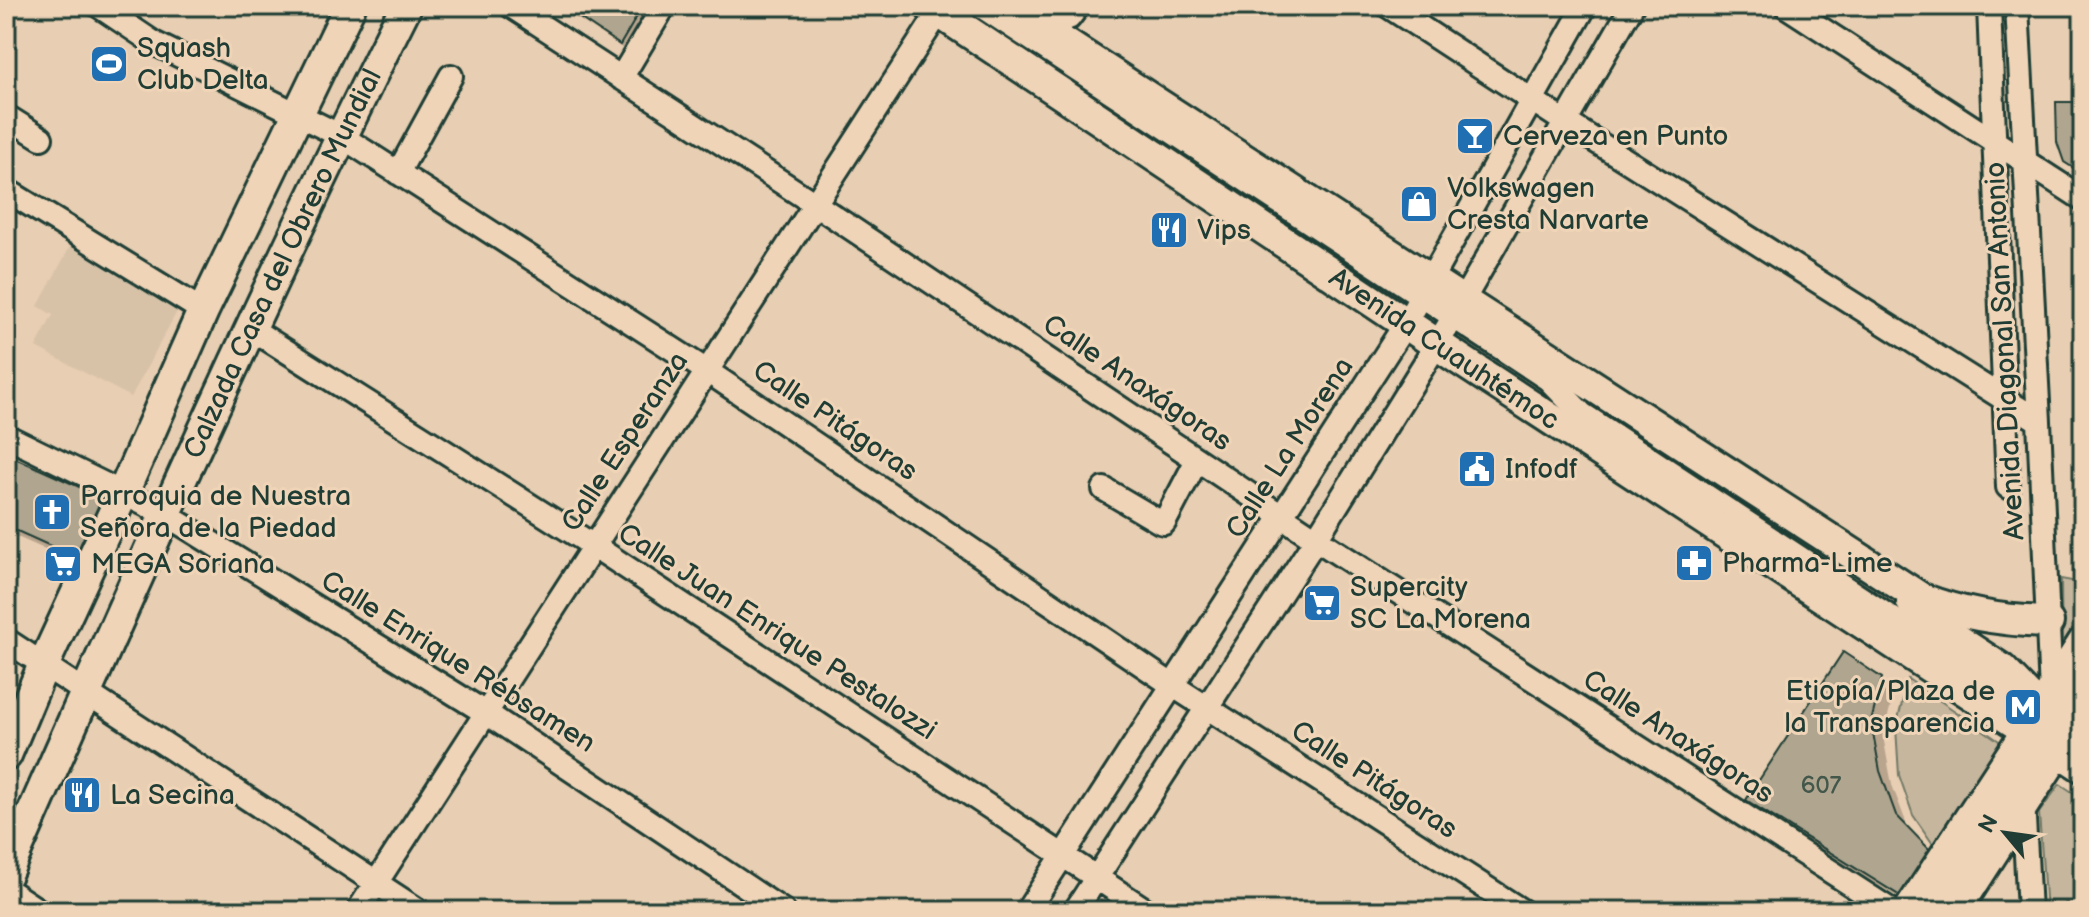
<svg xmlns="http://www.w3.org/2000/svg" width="2089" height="917" viewBox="0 0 2089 917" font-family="'Balsamiq Sans',sans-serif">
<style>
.built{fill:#d7c2a8}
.green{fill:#c6b69d;stroke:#727a68;stroke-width:2}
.shadow{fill:#0003}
.building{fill:#b0a58f;stroke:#1f3d34;stroke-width:2}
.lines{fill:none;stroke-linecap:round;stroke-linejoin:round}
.minor-casing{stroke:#1f3d34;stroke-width:28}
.major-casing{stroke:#1f3d34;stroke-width:36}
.minor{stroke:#f0d4b7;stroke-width:22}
.major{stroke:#f0d4b7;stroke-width:30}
.labels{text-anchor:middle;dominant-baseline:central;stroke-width:6;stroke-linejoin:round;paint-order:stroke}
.number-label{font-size:24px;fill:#43574b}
.poi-label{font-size:28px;fill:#1f3d34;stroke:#f0d4b7;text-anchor:start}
.street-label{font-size:28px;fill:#1f3d34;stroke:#f0d4b7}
</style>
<rect width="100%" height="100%" fill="#e8ceb2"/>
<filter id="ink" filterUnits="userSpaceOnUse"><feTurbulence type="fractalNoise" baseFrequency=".0125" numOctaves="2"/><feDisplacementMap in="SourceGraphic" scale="16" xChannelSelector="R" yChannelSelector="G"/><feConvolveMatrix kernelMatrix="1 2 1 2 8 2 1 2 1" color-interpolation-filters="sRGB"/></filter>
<g filter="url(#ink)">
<path class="built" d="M 72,243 L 182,302 L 131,397 L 36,347 L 53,315 L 38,306 Z"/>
<path class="green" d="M 2061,579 L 2083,583 L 2083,630 L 2062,663 Z
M 1908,679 L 2005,745 L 1937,850 L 1913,815 L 1899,775 L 1896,727 Z
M 2060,784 L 2083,799 L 2083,900 L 2065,903 L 2065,911 L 2046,911 L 2039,813 Z"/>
<path class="shadow" d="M 559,6 L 663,6 L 634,56 Z
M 1610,415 L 1628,427 L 1941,627 L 1607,421 Z
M 6,456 L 103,500 L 116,513 L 71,577 L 54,568 L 58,555 L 6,532 Z
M 1881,679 L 1894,692 L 1883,736 L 1892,785 L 1909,830 L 1942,864 L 1915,908 L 1762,812 L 1749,799 Z"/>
<path class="building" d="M 562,6 L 643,6 L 620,45 Z
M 2056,102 L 2083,102 L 2083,174 L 2064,162 L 2057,142 Z
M 1630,420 L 1942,626 L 1930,643 L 1619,438 Z
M 6,454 L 104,498 L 77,558 L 6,526 Z
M 58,552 L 76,562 L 68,576 L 49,566 Z
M 1843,652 L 1882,678 L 1871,722 L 1880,771 L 1896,815 L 1930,850 L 1902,897 L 1746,800 Z"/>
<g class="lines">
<g class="minor-casing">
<path id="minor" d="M 99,6 L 154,43 L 341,136 L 707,371 L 1172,685 L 1522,911
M 511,6 L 815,204 L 1316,539 L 1892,911
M 981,6 L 1548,379 L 1582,414 L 1993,685 L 2043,706
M 1052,6 L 1069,18 L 1078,6
M 1388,6 L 1567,123 L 2039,421
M 1786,6 L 2083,199
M 1989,6 L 2008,487
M 2017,6 L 2039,421 L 2051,694
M 621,78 L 664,6
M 6,116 L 41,138
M 398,173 L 451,76
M 6,190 L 203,311
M 250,328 L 594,546 L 1147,911
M 6,436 L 165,514 L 486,713 L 783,911
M 1104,489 L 1160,522 L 1164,523 L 1197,460
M 1908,603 L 2004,666 L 2043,706 L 2083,733
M 6,640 L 419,911
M 2023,800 L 2029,911
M 6,889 L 39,911
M 358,911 L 943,6
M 1027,911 L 1406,323 L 1585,6
M 1075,911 L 1316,539 L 1453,318 L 1632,6
M 1934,911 L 2059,717 L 2083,676"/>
</g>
<g class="major-casing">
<g id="major">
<path id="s1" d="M 930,6 L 1462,361 L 2083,767"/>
<path d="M 1007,6 L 1922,599 C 1963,615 2004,621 2048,622"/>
<path d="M 6,755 L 44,664 L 123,493 L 203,311 L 350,6"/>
<path id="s2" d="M 6,874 C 134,582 263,291 406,6"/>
<path d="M 1909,911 L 2027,731 L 2083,643"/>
<path d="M 1955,911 L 2083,712"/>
</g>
</g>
<use href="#minor" class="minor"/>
<use href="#major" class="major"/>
</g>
</g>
<defs>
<g id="stadium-square" transform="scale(2)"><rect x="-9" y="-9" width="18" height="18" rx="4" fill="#1f6fb2" stroke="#f0d4b7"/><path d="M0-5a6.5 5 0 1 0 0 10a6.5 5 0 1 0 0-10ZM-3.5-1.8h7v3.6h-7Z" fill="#fff"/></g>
<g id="bar-square" transform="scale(2)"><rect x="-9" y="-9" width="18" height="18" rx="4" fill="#1f6fb2" stroke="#f0d4b7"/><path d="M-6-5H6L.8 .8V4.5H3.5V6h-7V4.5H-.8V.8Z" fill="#fff"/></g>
<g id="shop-square" transform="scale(2)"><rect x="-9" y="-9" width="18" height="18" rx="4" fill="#1f6fb2" stroke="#f0d4b7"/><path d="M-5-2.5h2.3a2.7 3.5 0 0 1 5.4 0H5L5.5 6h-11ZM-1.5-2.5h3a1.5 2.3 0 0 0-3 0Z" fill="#fff"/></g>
<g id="restaurant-square" transform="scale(2)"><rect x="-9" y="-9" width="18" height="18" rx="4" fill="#1f6fb2" stroke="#f0d4b7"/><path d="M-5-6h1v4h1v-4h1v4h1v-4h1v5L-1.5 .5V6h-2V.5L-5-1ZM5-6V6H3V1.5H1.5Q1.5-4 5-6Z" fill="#fff"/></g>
<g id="civic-square" transform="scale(2)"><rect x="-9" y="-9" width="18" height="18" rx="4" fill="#1f6fb2" stroke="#f0d4b7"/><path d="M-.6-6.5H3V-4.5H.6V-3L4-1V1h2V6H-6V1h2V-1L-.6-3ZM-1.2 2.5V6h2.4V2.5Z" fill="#fff"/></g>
<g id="church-square" transform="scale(2)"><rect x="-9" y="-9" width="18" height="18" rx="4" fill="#1f6fb2" stroke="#f0d4b7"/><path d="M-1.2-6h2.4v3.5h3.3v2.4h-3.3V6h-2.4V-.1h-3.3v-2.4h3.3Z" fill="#fff"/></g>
<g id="pharmacy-square" transform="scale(2)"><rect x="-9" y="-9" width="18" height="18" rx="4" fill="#1f6fb2" stroke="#f0d4b7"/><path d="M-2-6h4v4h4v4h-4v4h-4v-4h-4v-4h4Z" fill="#fff"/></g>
<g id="supermarket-square" transform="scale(2)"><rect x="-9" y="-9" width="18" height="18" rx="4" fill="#1f6fb2" stroke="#f0d4b7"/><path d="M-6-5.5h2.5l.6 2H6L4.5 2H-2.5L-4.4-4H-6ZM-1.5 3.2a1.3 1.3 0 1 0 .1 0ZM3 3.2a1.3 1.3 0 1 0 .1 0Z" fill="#fff"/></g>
<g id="metro-square" transform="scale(2)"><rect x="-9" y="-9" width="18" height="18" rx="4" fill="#1f6fb2" stroke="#f0d4b7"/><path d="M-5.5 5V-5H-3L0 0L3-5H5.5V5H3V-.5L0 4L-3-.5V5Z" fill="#fff"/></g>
</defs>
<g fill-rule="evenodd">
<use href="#stadium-square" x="109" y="64"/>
<use href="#bar-square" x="1475" y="136"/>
<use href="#shop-square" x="1419" y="204"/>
<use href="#restaurant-square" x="1169" y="230"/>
<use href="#civic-square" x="1477" y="469"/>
<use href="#church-square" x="52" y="512"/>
<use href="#pharmacy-square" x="1694" y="563"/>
<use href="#supermarket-square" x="63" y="564"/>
<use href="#supermarket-square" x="1322" y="603"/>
<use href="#metro-square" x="2023" y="707"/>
<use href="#restaurant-square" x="82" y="795"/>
</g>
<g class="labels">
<g class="number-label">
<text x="1821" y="785">607</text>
</g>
<g class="poi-label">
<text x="137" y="48">Squash<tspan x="137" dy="32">Club Delta</tspan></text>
<text x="1503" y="136">Cerveza en Punto</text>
<text x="1447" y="188">Volkswagen<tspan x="1447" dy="32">Cresta Narvarte</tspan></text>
<text x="1197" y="230">Vips</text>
<text x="1505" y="469">Infodf</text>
<text x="80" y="496">Parroquia de Nuestra<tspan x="80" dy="32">Señora de la Piedad</tspan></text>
<text x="1722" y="563">Pharma-Lime</text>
<text x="91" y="564">MEGA Soriana</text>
<text x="1350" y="587">Supercity<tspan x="1350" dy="32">SC La Morena</tspan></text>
<text x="1995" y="691" text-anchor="end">Etiopía/Plaza de<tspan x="1995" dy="32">la Transparencia</tspan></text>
<text x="110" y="795">La Secina</text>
</g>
<g class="street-label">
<text stroke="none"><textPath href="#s2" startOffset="670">Calzada Casa del Obrero Mundial</textPath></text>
<text stroke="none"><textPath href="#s1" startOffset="618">Avenida Cuauhtémoc</textPath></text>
<text transform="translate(2005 351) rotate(-93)">Avenida Diagonal San Antonio</text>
<text transform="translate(1137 383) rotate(34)">Calle Anaxágoras</text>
<text transform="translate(835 421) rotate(34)">Calle Pitágoras</text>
<text transform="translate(625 442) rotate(-57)">Calle Esperanza</text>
<text transform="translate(1290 448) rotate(-57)">Calle La Morena</text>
<text transform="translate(777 632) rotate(33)">Calle Juan Enrique Pestalozzi</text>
<text transform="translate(458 662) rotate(32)">Calle Enrique Rébsamen</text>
<text transform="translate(1678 737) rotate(33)">Calle Anaxágoras</text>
<text transform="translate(1374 780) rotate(33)">Calle Pitágoras</text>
</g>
</g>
<rect width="2089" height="917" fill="none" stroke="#f0d4b7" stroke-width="32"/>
<rect x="16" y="16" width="2057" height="885" fill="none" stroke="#1f3d34" stroke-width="3" filter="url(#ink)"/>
<g transform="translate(2005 833) rotate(299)" stroke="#f0d4b7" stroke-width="6" paint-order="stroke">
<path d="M0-6L14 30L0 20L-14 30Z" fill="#1f3d34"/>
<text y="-12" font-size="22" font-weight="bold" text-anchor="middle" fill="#1f3d34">N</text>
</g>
</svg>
